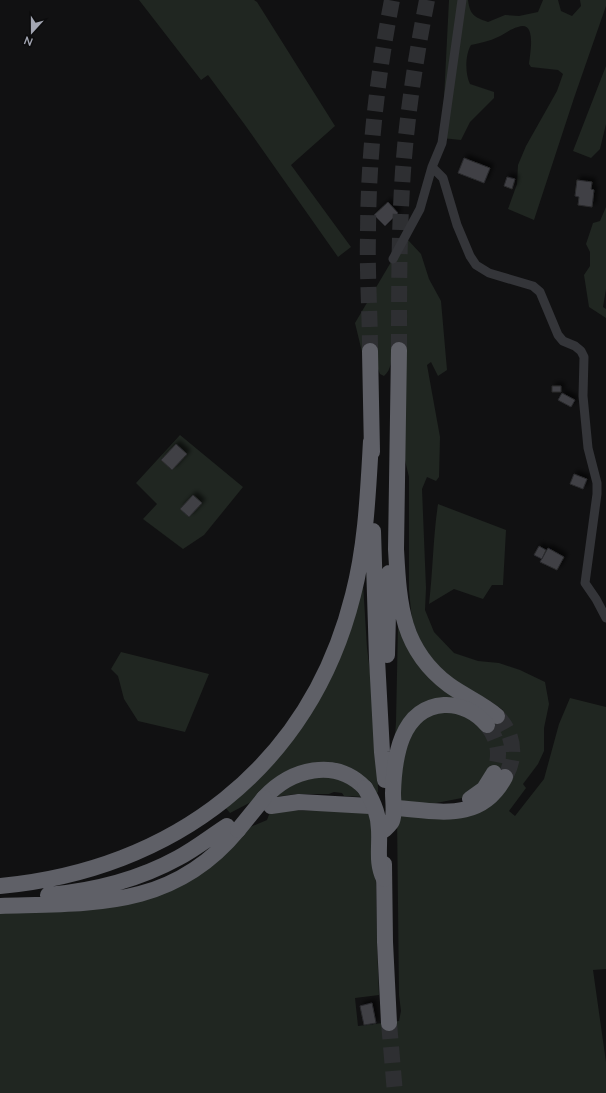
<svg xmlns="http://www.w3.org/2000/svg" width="606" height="1093" viewBox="0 0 606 1093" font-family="Lato,sans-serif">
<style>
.green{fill:#202621}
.building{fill:#404145;stroke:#2b2b2e;filter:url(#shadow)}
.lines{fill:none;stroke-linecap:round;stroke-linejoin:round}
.highway-tunnel{stroke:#2e2f32;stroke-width:16;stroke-dasharray:16 8;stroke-linecap:butt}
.street{stroke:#343539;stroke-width:9}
.highway{stroke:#5f6067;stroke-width:16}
.highway-bridge{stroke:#5f6067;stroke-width:16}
</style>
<defs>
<filter id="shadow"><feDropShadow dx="3.5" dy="-3.5" stdDeviation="2" flood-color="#0009"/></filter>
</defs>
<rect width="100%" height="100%" fill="#111112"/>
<path class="green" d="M 139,0 L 254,0 L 257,2 L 335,126 L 291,165 L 351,247 L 338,257 L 245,125 L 208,75 L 201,80 Z
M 449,0 L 468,0 C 470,15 474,17 488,22 L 505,15 L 519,16 L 538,12 L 543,0 L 558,0 L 561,11 L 572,16 L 581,6 L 580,0 L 606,0 L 606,6 L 574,98 L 534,220 L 508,209 L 517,184 L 518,165 L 526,146 L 557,91 L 563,74 L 558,70 L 531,67 L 529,64 C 530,54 537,20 518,27 C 510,29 505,34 498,37 C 490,41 480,43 471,45 C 465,55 465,74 470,84 L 494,92 L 494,98 L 470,122 L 461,140 L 442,138 Z
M 606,66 L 606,124 L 600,149 L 591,158 L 573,151 Z
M 606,207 L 606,289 L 603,307 L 606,309 L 606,318 L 589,307 L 584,275 L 590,266 L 590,252 L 586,244 L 593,223 L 600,221 Z
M 404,240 L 408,240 L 421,254 L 429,279 L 441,301 L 447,370 L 438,376 L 431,362 L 427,365 L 440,437 L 439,477 L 436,481 L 427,477 L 422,489 L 426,588 L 425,610 L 434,632 L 454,653 L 478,661 L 499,663 L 520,670 L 545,682 L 549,704 L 544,728 L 544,751 L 538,764 L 523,784 L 526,788 L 509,811 L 515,816 L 544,779 L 559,724 L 570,698 L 606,707 L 606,969 L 593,970 L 606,1062 L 606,1093 L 0,1093 L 0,910 L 129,902 L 243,830 L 267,820 L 270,812 L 284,810 L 372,812 L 375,827 L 377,945 L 379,995 L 355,998 L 358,1026 L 399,1021 L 401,1011 L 399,995 L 397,814 L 456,817 L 467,797 L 431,804 L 396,801 L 397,770 L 417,724 L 438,711 L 500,714 L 503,710 L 487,699 L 455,682 L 442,670 L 423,647 L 412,620 L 409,591 L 409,477 L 403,452 L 392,350 C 391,360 392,369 384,376 L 380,374 L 371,351 L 362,352 L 355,323 Z
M 180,435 L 243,487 L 204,535 L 183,549 L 143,519 L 157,504 L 136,483 Z
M 438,504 L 506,530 L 503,585 L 492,585 L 483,599 L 454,589 L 429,604 C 433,571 433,537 438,504 Z
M 363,583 L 367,648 L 377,728 L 378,792 L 377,793 L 340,767 L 257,799 L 230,813 L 224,806 L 277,755 Z
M 398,625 L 459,698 L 395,736 L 396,722 Z
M 121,652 L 209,674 L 185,732 L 138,721 L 124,699 L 118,676 L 111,669 Z
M 308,776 L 341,778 L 365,797 L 344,796 L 342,793 L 334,792 L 329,794 L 296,794 L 274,797 Z"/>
<path class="building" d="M 464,158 L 490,168 L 484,183 L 458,173 Z
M 507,177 L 515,179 L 512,189 L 504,186 Z
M 577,180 L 592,182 L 591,189 L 594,190 L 592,207 L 578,205 L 579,197 L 575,196 Z
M 388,202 L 398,213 L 385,226 L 374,215 Z
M 552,386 L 561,386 L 561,392 L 552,392 Z
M 562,393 L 575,400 L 571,407 L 558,400 Z
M 176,444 L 187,454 L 172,470 L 161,460 Z
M 574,474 L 587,479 L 583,489 L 570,484 Z
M 193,495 L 202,503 L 189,517 L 180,509 Z
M 539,546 L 546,550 L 542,559 L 534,555 Z
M 548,548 L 564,557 L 557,570 L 540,562 Z
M 372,1003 L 376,1023 L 364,1025 L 360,1006 Z"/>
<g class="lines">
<path class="highway-tunnel" d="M 399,350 C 399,290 399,230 403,171 C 407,114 416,56 427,0
M 370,351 C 370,313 367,274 368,236 C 368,157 377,77 392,0
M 497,716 C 514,734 517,756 505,777
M 487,725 C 499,740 501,756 494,773
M 389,1023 L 395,1093"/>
<path class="street" d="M 462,0 L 442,143 L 432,167 L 443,178 L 457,225 L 470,256 L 476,265 L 489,273 L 533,286 L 540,292 L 558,335 L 563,341 L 575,346 L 581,351 L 584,357 L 583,396 L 588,448 L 597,483 L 597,494 L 585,583 L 596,599 L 606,618
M 393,259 L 420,209 L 432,167"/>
<path class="highway" d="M 399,350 L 396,549 C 399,604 401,649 449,685 C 464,696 482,703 497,716
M 370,351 L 372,452
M 373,531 L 377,659 L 382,752 L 385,780
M 387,655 L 389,573
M 264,798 C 291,769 335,757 365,788
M 470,799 L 484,789 L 494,773
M 271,806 L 299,802 L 370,806
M 396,808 C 438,811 481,823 505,777
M 384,864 L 385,942 L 389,1023
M 0,886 C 173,870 310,767 353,595 C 366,545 368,493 371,441
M 48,895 C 92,891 138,880 178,858 C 195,849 210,837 227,826
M 0,906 C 93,903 173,909 238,830"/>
<path class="highway-bridge" d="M 365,788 C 373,801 379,814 379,830 C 380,848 376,863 384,879
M 238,830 L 264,798
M 384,830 C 387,827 391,824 392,821 C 395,814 393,801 393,793 C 394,759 400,708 444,705 C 461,704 477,713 487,725"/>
</g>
<g transform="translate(32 32) rotate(201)" stroke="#0c0c0d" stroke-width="3" paint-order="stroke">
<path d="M0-3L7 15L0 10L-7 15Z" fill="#a3a6b2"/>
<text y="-6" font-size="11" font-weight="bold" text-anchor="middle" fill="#a3a6b2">N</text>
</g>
</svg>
